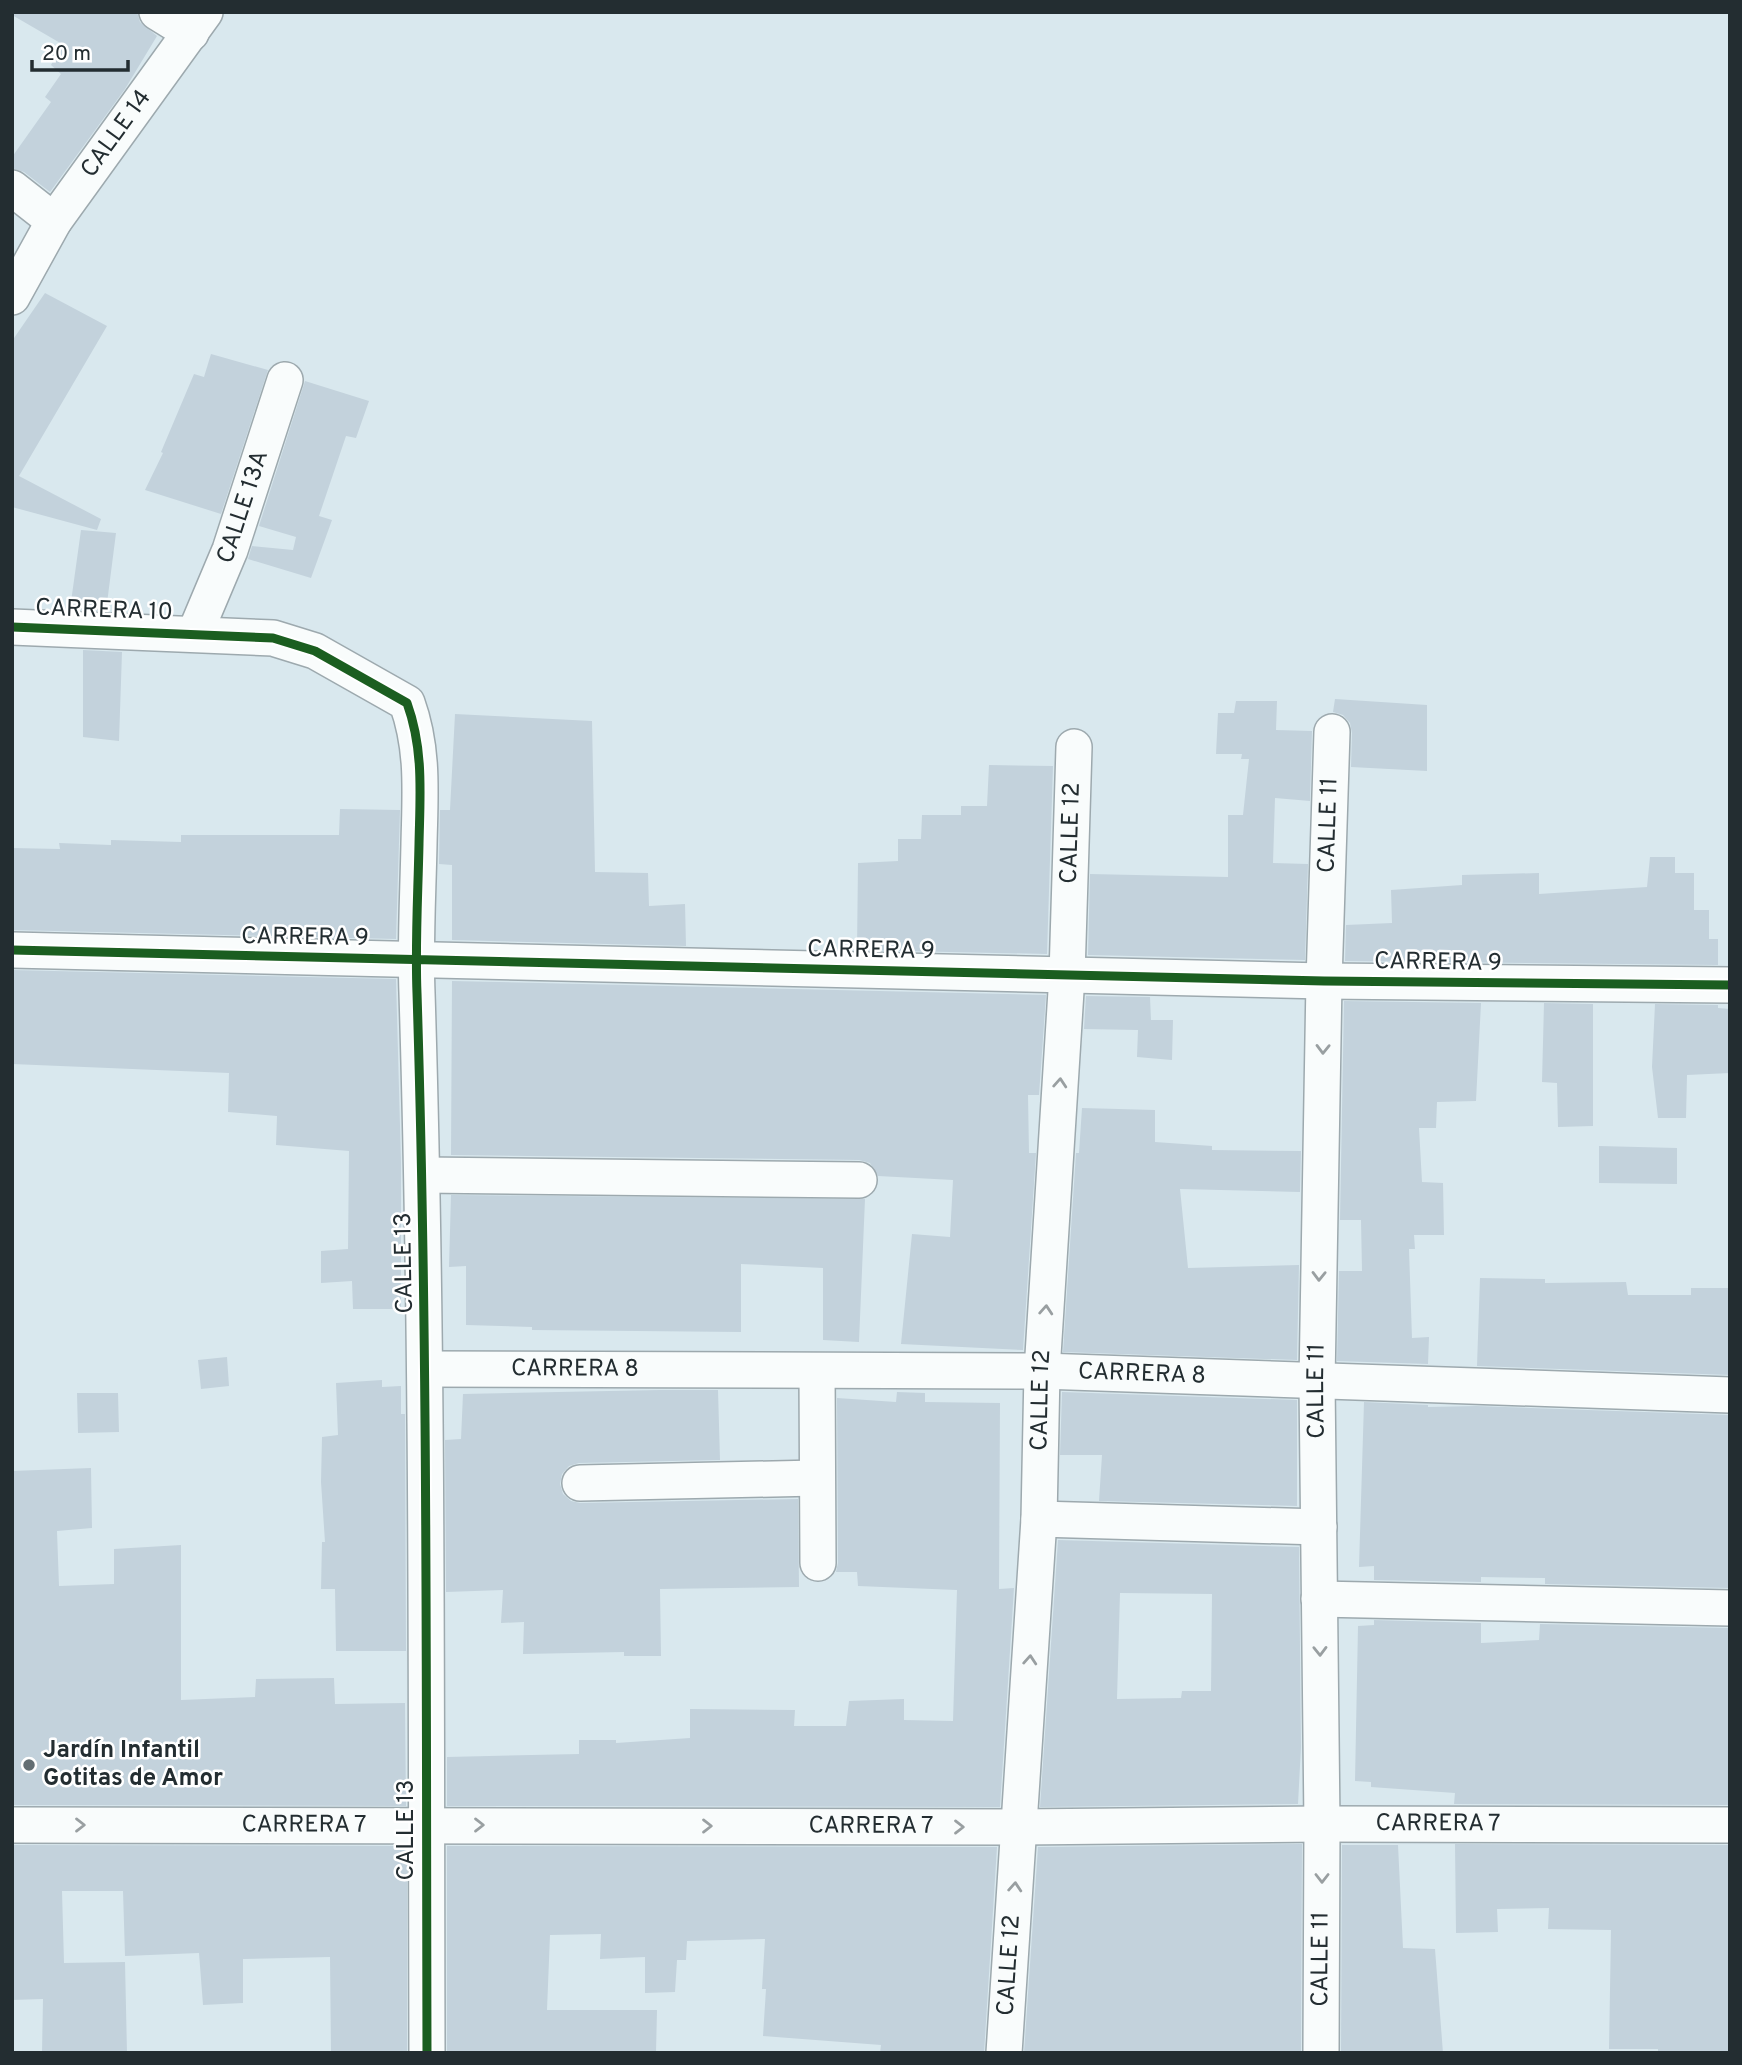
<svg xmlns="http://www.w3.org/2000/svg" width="1742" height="2065" viewBox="0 0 1742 2065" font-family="Overpass,sans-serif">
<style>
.building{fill:#c3d2dc;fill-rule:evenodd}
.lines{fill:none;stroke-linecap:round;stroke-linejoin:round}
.minor-casing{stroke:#9da9ae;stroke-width:38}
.minor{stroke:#f9fcfc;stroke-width:35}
.cycleway-casing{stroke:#fff;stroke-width:13}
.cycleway{stroke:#1b5e20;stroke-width:9}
.oneway{stroke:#999fa1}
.poi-dot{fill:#636e73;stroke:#fff;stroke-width:2.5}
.labels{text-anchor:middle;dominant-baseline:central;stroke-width:5;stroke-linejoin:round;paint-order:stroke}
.street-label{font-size:24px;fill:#232d31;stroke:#fff}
.poi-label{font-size:24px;font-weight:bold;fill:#232d31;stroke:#fff;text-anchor:start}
</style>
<rect width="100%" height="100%" fill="#d9e8ee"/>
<path class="building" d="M 12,12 L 137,12 L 140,22 L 157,36 L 125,89 L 50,192 L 24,172 L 12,168 L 12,157 L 51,102 L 45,97 L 61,74 L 51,65 L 62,44 L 12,15 Z
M 45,293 L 107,326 L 19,476 L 101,519 L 97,530 L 12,507 L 12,341 Z
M 211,354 L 268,370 L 221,514 L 145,490 L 163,453 L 161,452 L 194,374 L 204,377 Z
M 305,381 L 369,401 L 356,438 L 346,436 L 319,516 L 332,520 L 311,578 L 248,559 L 252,546 L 293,550 L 296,537 L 259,526 Z
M 81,530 L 116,533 L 106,611 L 70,609 Z
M 83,650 L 122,652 L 119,741 L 83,737 Z
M 1335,699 L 1427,705 L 1427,771 L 1351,767 L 1352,733 L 1350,723 L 1343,715 L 1333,712 Z
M 1236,701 L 1277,701 L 1276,730 L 1312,731 L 1310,801 L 1275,798 L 1273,863 L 1308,864 L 1305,960 L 1088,955 L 1090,874 L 1228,877 L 1228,815 L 1243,815 L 1249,759 L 1241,759 L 1242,754 L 1216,754 L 1218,713 L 1234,713 Z
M 455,714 L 592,721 L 595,872 L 648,873 L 649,906 L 685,904 L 686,946 L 452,940 L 452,865 L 439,864 L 440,810 L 450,810 Z
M 989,765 L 1053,766 L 1047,954 L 857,950 L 858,863 L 898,861 L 898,839 L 921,839 L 922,815 L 961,815 L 961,806 L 987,806 Z
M 340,809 L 400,810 L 396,939 L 12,930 L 12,848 L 60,849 L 59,843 L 111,845 L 111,840 L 181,842 L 181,835 L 339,835 Z
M 1650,857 L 1675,857 L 1675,873 L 1694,873 L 1694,910 L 1709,910 L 1709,939 L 1718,939 L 1718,965 L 1345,961 L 1346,925 L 1392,923 L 1391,890 L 1462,885 L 1462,875 L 1539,873 L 1539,894 L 1647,887 Z
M 12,970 L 396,979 L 401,1162 L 401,1309 L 353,1309 L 352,1281 L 321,1283 L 321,1251 L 348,1249 L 349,1151 L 276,1145 L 277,1116 L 228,1112 L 229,1073 L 12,1064 Z
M 452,981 L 1046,995 L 1039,1095 L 1028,1095 L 1029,1153 L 1036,1153 L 1023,1350 L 901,1344 L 912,1234 L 950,1237 L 953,1180 L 878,1176 L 870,1163 L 859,1160 L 451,1155 Z
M 1086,996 L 1150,997 L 1151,1020 L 1173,1020 L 1172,1060 L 1137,1057 L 1138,1030 L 1084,1029 Z
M 1344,1001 L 1481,1003 L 1476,1101 L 1437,1102 L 1436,1128 L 1419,1128 L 1422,1182 L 1443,1183 L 1444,1235 L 1414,1235 L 1415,1249 L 1409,1249 L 1412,1338 L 1429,1337 L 1428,1364 L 1337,1361 L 1339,1271 L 1362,1271 L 1361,1220 L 1340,1220 Z
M 1544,1003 L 1593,1004 L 1593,1126 L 1558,1127 L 1557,1083 L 1542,1082 Z
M 1655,1004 L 1718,1005 L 1718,1008 L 1730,1009 L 1730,1073 L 1687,1075 L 1686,1118 L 1658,1118 L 1652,1067 Z
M 1082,1108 L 1155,1110 L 1155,1142 L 1212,1146 L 1212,1150 L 1301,1151 L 1300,1192 L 1180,1189 L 1188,1268 L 1299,1265 L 1297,1360 L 1063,1352 L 1076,1153 L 1079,1153 Z
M 1599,1146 L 1677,1148 L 1677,1184 L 1599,1183 Z
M 451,1195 L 865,1199 L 859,1342 L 823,1340 L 823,1268 L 741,1264 L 741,1332 L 532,1330 L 532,1327 L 466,1325 L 466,1266 L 449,1267 Z
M 1480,1278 L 1545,1279 L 1545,1283 L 1626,1282 L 1628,1295 L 1691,1295 L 1691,1288 L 1730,1288 L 1730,1375 L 1477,1366 Z
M 227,1357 L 229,1386 L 201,1389 L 198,1360 Z
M 382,1380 L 382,1387 L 401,1386 L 401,1414 L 405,1414 L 406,1651 L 336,1651 L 335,1589 L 321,1589 L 322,1542 L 325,1542 L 321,1482 L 322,1437 L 338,1435 L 336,1383 Z
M 660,1390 L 718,1390 L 720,1460 L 579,1463 L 569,1466 L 562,1474 L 560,1484 L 563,1494 L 571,1501 L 580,1503 L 798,1499 L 799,1587 L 660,1589 L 661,1656 L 624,1656 L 624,1652 L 523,1654 L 524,1622 L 501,1623 L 503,1590 L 446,1592 L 445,1440 L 461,1439 L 463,1394 Z
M 897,1392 L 925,1393 L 925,1402 L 1000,1403 L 999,1589 L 1014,1588 L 1000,1807 L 447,1806 L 447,1757 L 579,1754 L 579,1740 L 616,1740 L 616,1743 L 690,1738 L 690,1709 L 795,1710 L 794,1726 L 846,1726 L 849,1701 L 904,1699 L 904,1720 L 953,1721 L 957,1590 L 858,1586 L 857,1572 L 836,1572 L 838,1563 L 837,1398 L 896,1402 Z
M 1062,1392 L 1297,1400 L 1297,1506 L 1099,1501 L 1102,1455 L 1060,1455 Z
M 77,1393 L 118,1393 L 119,1432 L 78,1433 Z
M 1364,1402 L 1428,1405 L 1428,1407 L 1476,1406 L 1730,1415 L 1730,1588 L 1545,1584 L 1545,1578 L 1481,1577 L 1481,1582 L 1374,1580 L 1374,1566 L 1359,1567 Z
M 91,1468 L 92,1528 L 57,1531 L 59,1586 L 114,1584 L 114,1549 L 181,1545 L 181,1700 L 255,1697 L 256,1679 L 334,1678 L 335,1704 L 405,1703 L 406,1806 L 12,1805 L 12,1471 Z
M 1058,1540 L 1299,1547 L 1301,1747 L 1298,1804 L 1040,1807 ZM 1120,1593 L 1212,1594 L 1211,1691 L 1182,1691 L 1181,1698 L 1117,1699 Z
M 1374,1620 L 1481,1623 L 1481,1643 L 1539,1640 L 1540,1624 L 1730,1628 L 1730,1805 L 1454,1804 L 1455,1793 L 1371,1787 L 1371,1782 L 1355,1781 L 1358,1626 L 1374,1625 Z
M 1302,1844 L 1301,2053 L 1024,2053 L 1038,1847 Z
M 1455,1844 L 1730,1845 L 1730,2053 L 1658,2053 L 1658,2049 L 1609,2049 L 1611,1930 L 1548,1929 L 1549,1908 L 1497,1909 L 1498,1932 L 1456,1933 Z
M 12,1845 L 407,1846 L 407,2053 L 331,2053 L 330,1957 L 243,1959 L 243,2003 L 203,2005 L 199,1953 L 125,1956 L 123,1891 L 62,1891 L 64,1963 L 125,1962 L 127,2053 L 42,2053 L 43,1999 L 12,2000 Z
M 1342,1845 L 1398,1845 L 1403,1948 L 1435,1949 L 1443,2053 L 1341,2053 Z
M 447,1846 L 997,1847 L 984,2053 L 880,2053 L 881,2045 L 763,2036 L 766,1989 L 762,1989 L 765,1939 L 687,1941 L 686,1960 L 677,1960 L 675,1992 L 645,1993 L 645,1957 L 600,1959 L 601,1934 L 550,1935 L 547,2010 L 657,2010 L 656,2053 L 447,2053 Z"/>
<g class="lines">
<g class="minor-casing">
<g id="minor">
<path d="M 157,12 L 191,33"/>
<path d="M 12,188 L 54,221"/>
<path id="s1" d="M 12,297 L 54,221 L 205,12"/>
<path d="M 12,627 L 273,638 L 315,651 L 407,703 C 424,750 420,795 419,844 C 418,894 415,944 417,993 C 428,1346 426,1700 427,2053"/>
<path id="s2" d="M 195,633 L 230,550 L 285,380"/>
<path d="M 12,950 L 1324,981 L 1730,985"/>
<path d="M 423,1175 L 859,1180"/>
<path id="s3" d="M 426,1369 L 1042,1371 L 1730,1395"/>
<path d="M 817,1371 L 818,1563"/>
<path d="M 580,1483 L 817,1478"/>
<path d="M 1039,1519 L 1319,1527"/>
<path d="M 1319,1599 L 1730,1608"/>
<path id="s4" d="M 12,1825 L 1019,1827 L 1322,1824 L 1730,1825"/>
<path id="s5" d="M 1004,2053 L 1039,1519 L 1042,1371 L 1067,975 L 1074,747"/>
<path id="s6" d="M 1321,2053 L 1322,1824 L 1317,1382 L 1324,981 L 1332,732"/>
</g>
</g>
<use href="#minor" class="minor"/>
<g class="cycleway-casing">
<path id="cycleway" d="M 12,627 L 273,638 L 315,651 L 407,703 C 424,750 420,795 419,844 C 418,894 415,944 417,993 C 428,1346 426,1700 427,2053
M 12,950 L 1324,981 L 1730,985"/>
</g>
<use href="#cycleway" class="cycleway"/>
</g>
<defs><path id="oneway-chevron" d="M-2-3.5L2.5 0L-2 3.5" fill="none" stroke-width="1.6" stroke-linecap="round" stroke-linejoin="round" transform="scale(1.75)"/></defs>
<g class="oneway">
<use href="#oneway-chevron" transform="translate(1323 1049) rotate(91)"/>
<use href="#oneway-chevron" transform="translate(1060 1083) rotate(-86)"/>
<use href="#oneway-chevron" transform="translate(1319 1276) rotate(91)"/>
<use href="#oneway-chevron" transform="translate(1046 1310) rotate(-86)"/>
<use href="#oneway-chevron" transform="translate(1320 1651) rotate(89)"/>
<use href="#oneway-chevron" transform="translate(1030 1660) rotate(-86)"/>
<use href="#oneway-chevron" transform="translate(80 1825)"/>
<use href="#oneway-chevron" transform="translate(479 1825)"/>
<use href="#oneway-chevron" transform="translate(707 1826)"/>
<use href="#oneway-chevron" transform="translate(959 1827)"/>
<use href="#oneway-chevron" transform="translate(1322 1878) rotate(90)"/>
<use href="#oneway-chevron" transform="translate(1015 1887) rotate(-86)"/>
</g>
<circle class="poi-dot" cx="29" cy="1765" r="7"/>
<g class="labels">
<g class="street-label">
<text stroke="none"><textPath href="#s1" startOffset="194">CALLE 14</textPath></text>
<text stroke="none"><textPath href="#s2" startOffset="135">CALLE 13A</textPath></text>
<text transform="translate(104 611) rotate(2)">CARRERA 10</text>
<text stroke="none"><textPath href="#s6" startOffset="1228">CALLE 11</textPath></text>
<text stroke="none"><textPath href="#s5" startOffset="1222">CALLE 12</textPath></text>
<text transform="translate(305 938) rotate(1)">CARRERA 9</text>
<text transform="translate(871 951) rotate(1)">CARRERA 9</text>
<text transform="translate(1438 963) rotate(1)">CARRERA 9</text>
<text transform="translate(405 1263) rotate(-91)">CALLE 13</text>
<text stroke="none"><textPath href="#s3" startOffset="149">CARRERA 8</textPath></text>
<text stroke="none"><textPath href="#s3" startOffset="716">CARRERA 8</textPath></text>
<text stroke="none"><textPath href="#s6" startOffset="662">CALLE 11</textPath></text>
<text stroke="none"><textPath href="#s5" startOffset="654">CALLE 12</textPath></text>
<text stroke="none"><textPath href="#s4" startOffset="1426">CARRERA 7</textPath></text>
<text stroke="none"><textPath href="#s4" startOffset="292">CARRERA 7</textPath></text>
<text stroke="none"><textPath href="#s4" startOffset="859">CARRERA 7</textPath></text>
<text transform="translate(407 1830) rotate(-90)">CALLE 13</text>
<text stroke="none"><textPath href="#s6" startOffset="94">CALLE 11</textPath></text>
<text stroke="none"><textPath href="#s5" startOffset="88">CALLE 12</textPath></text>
</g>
<g class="poi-label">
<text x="43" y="1751">Jardín Infantil<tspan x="43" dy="28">Gotitas de Amor</tspan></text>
</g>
</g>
<rect width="1742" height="2065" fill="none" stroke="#232d31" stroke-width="28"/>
<path d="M32 60v10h96v-10" fill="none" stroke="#232d31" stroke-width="3.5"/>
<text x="42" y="60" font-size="21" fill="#232d31" stroke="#ffffff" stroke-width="5" paint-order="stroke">20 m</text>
</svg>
